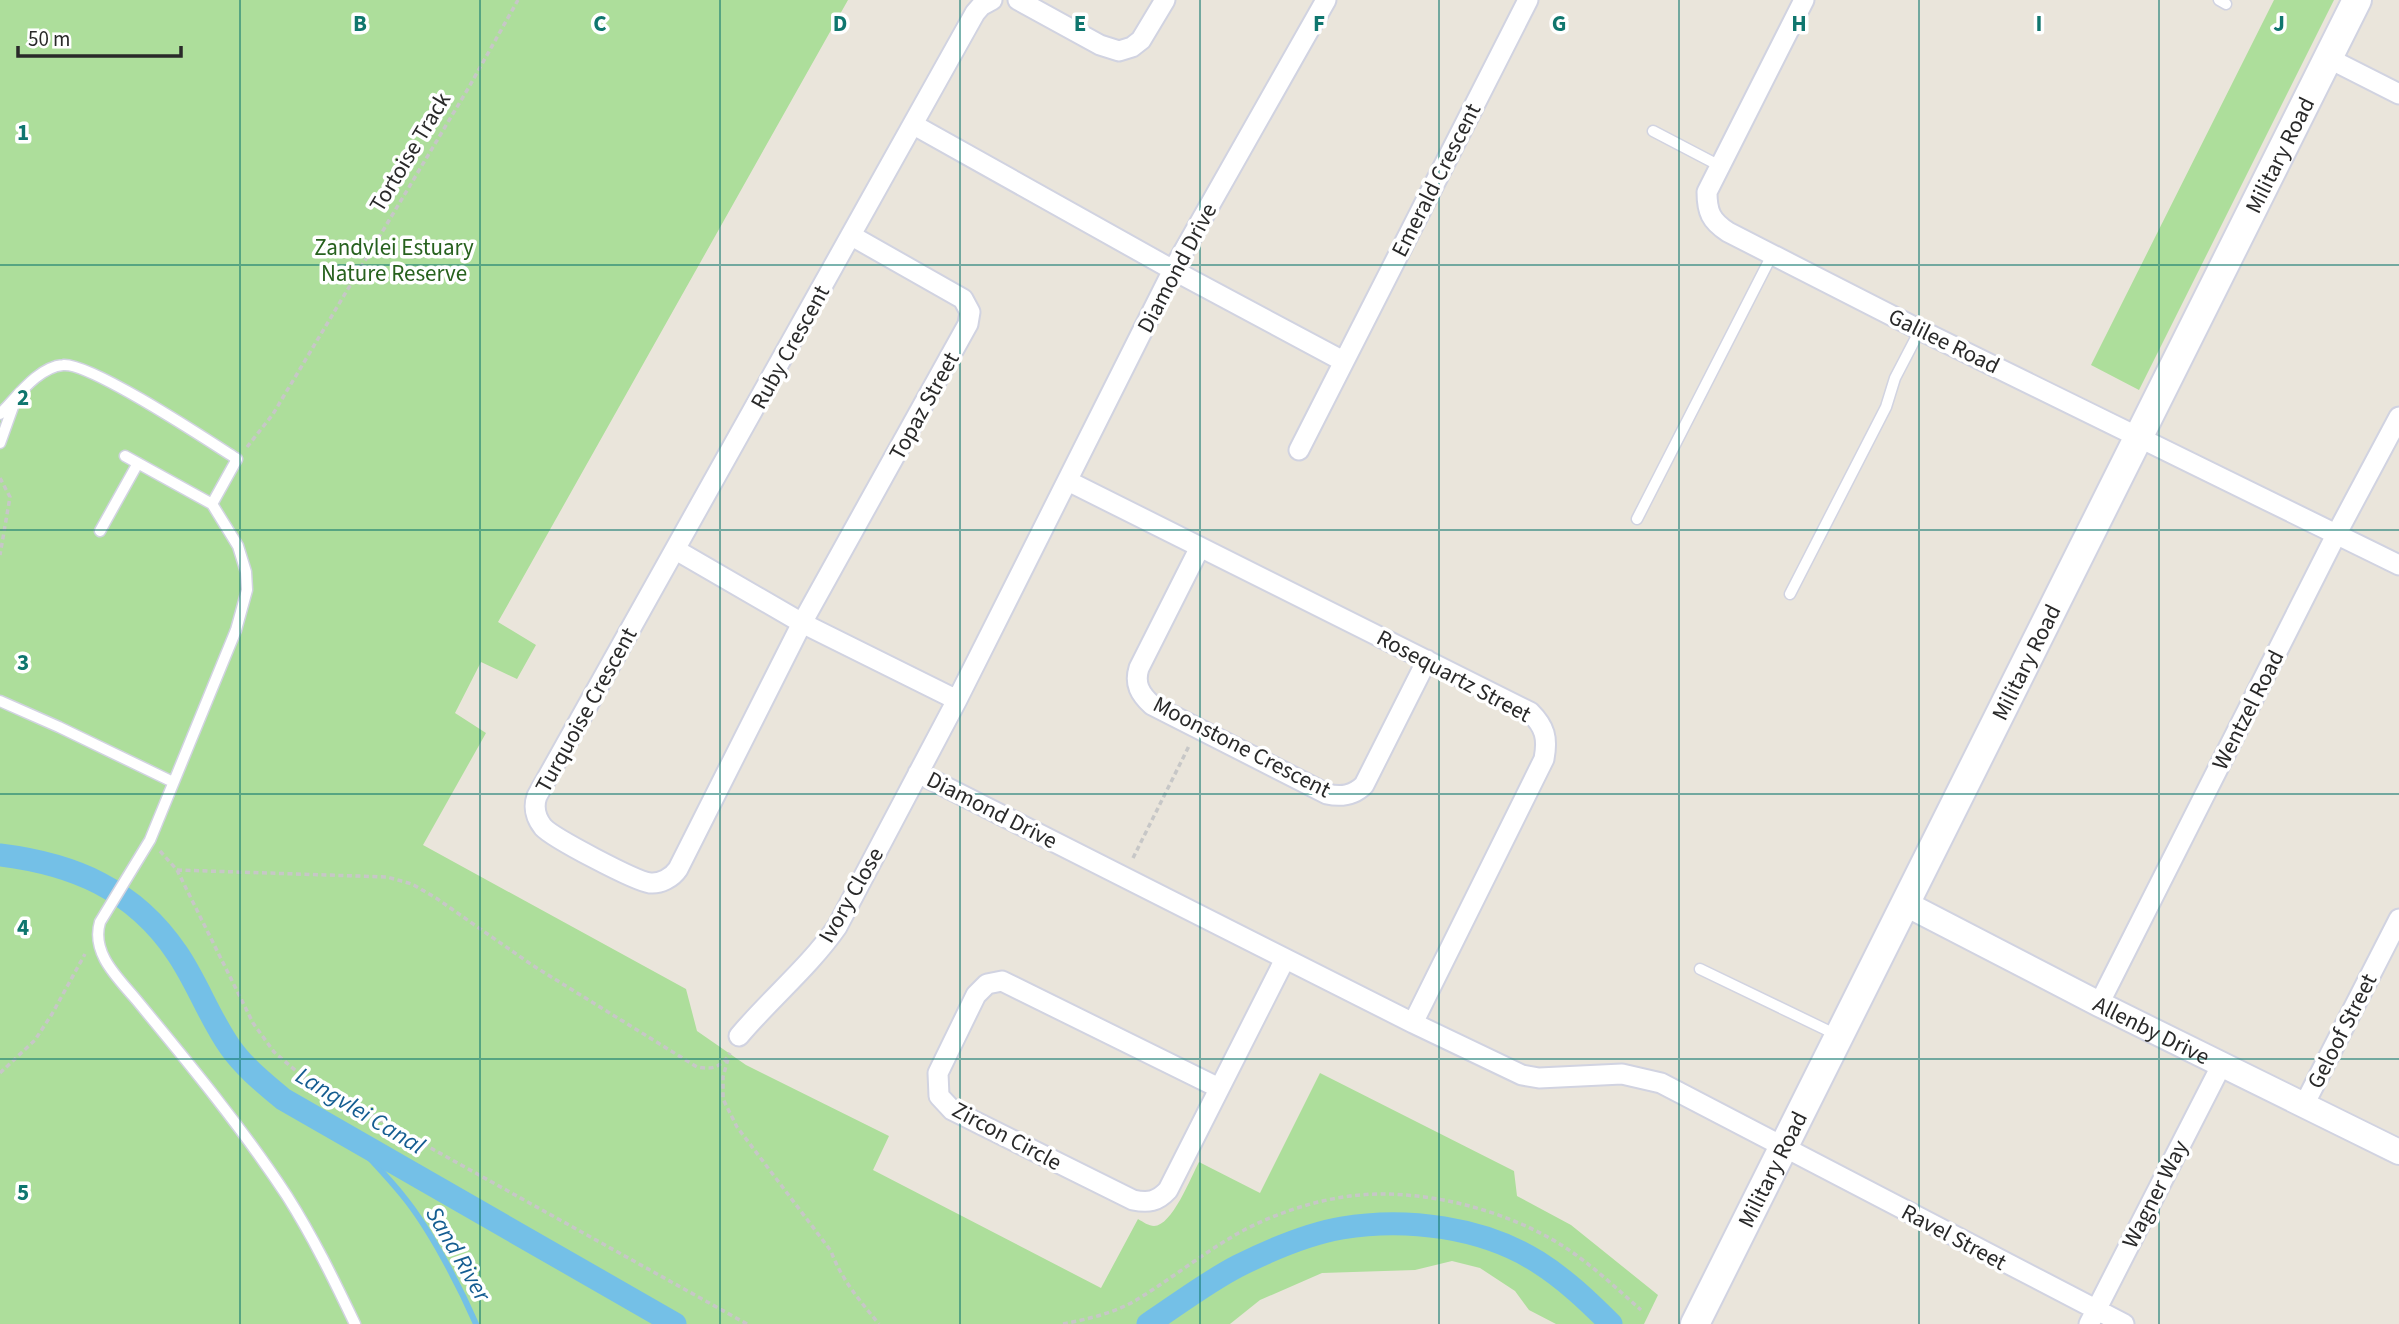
<svg xmlns="http://www.w3.org/2000/svg" width="2399" height="1324" viewBox="0 0 2399 1324" font-family="'Source Sans 3',sans-serif">
<style>
.green{fill:#adde9b}
.lines{fill:none;stroke-linecap:round;stroke-linejoin:round}
.stream{stroke:#74c0e7;stroke-width:6}
.canal{stroke:#74c0e7;stroke-width:23}
.service-casing{stroke:#d1d3e1;stroke-width:13}
.minor-casing{stroke:#d1d3e1;stroke-width:23}
.tertiary-casing{stroke:#d1d3e1;stroke-width:28}
.secondary-casing{stroke:#d1d3e1;stroke-width:32}
.path{stroke:#c7c7c7;stroke-width:3.5;stroke-dasharray:5 3.5;stroke-linecap:butt}
.service{stroke:#fff;stroke-width:10}
.minor{stroke:#fff;stroke-width:19}
.tertiary{stroke:#fff;stroke-width:24}
.secondary{stroke:#fff;stroke-width:28}
.grid{fill:none;stroke:#0f766e;stroke-width:2;stroke-opacity:0.55}
.labels{text-anchor:middle;dominant-baseline:central;stroke-width:7;stroke-linejoin:round;paint-order:stroke}
.street-label{font-size:23px;fill:#292929;stroke:#fff}
.park-label{font-size:23px;fill:#27611e;stroke:#fff}
.water-label{font-size:24px;font-style:italic;fill:#155d91;stroke:#fff}
.grid-label{font-size:23px;text-anchor:middle;font-weight:bold;fill:#0f766e;stroke:#fff;stroke-width:7;stroke-linejoin:round;paint-order:stroke}
</style>
<rect width="100%" height="100%" fill="#eae5db"/>
<path class="green" d="M 0,0 L 848,0 L 498,622 L 536,645 L 517,679 L 481,662 L 455,713 L 486,733 L 423,845 L 686,989 L 697,1031 L 746,1065 L 889,1136 L 873,1170 L 1101,1288 L 1138,1219 C 1143,1222 1149,1226 1154,1226 C 1172,1226 1191,1177 1199,1162 L 1260,1193 L 1320,1073 L 1514,1171 L 1517,1196 L 1571,1225 L 1658,1295 L 1644,1324 L 1556,1324 L 1529,1310 L 1515,1291 L 1480,1268 L 1452,1261 L 1415,1270 L 1322,1273 L 1260,1300 L 1230,1324 L 0,1324 Z
M 2274,0 L 2334,0 L 2139,390 L 2091,365 Z"/>
<g class="lines">
<path class="stream" d="M 352,1139 C 369,1158 387,1176 403,1196 C 430,1229 459,1285 476,1324"/>
<path class="canal" d="M 0,855 C 73,864 134,889 177,953 C 197,982 209,1017 230,1047 C 244,1067 264,1083 283,1099 L 675,1324
M 1148,1324 C 1177,1305 1207,1282 1238,1266 C 1270,1250 1307,1234 1342,1228 C 1406,1217 1483,1227 1538,1262 C 1565,1279 1588,1301 1611,1324"/>
<g class="service-casing">
<path id="service" d="M 2219,0 L 2226,4
M 1653,131 L 1720,166
M 0,414 C 17,397 38,367 63,365 C 90,362 209,441 237,459 L 212,504
M 0,443 L 15,401
M 125,456 L 212,504 L 238,546 L 246,572 L 247,590 L 236,630 L 150,840 L 100,922 C 91,952 116,976 134,997 C 187,1061 241,1126 287,1196 C 313,1237 334,1280 355,1324
M 1637,519 L 1772,255
M 100,531 L 138,463
M 1790,594 L 1886,407 L 1895,378 L 1920,330
M 0,701 L 59,727 L 173,782
M 1700,969 L 1837,1035"/>
</g>
<g class="minor-casing">
<path id="minor" d="M 1018,0 L 1100,45 L 1119,51 L 1132,47 L 1141,40 L 1165,0
M 1804,0 L 1707,192 C 1707,212 1711,221 1728,232 L 1920,330 L 2399,565
M 2328,58 L 2399,94
M 914,125 L 1173,270 L 1343,361
M 852,236 L 963,299 L 970,312 L 968,324 L 802,623 L 678,869 C 672,878 660,884 650,883 C 635,881 553,838 543,827 C 536,818 533,807 537,796 L 975,13 L 981,6 L 992,0
M 1299,450 L 1528,0
M 1068,481 L 1530,712 C 1545,727 1548,738 1544,759 L 1413,1023
M 1200,547 L 1139,668 C 1134,684 1140,694 1152,705 L 1327,794 C 1341,797 1353,796 1364,785 L 1427,660
M 676,550 L 802,623 L 957,700
M 918,773 L 1413,1023 L 1522,1075 L 1539,1078 L 1622,1074 L 1661,1083 L 2124,1324
M 2099,1004 L 2337,533 L 2399,417
M 739,1036 C 771,998 809,967 837,927 L 957,700 L 1173,270 L 1326,0
M 1219,1088 L 1002,981 L 987,984 L 976,995 L 938,1073 L 939,1096 L 952,1110 L 1133,1200 C 1148,1203 1157,1202 1168,1190 L 1285,959
M 2304,1105 L 2399,919
M 2089,1324 L 2222,1064"/>
</g>
<g class="tertiary-casing">
<g id="tertiary">
<path id="s1" d="M 1906,904 L 2099,1004 L 2399,1152"/>
</g>
</g>
<g class="secondary-casing">
<g id="secondary">
<path id="s2" d="M 1695,1324 L 2357,0"/>
</g>
</g>
<path class="path" d="M 247,447 L 273,414 L 469,87 L 518,0
M 0,478 L 10,497 L 0,555
M 160,851 L 177,870 L 253,1023 L 274,1052 L 303,1077 L 747,1324
M 1133,858 L 1189,746
M 177,870 L 387,877 L 412,884 L 436,898 L 532,965 L 697,1067 C 714,1070 721,1067 730,1053
M 728,1059 L 723,1077 L 723,1099 L 737,1127 L 831,1251 C 841,1279 860,1301 879,1324
M 0,1073 L 35,1040 L 52,1014 L 85,954
M 1063,1324 C 1088,1319 1115,1313 1138,1299 C 1174,1277 1207,1250 1244,1230 C 1277,1213 1313,1201 1350,1196 C 1419,1187 1505,1209 1563,1246 C 1591,1264 1616,1288 1641,1310"/>
<use href="#service" class="service"/>
<use href="#minor" class="minor"/>
<use href="#tertiary" class="tertiary"/>
<use href="#secondary" class="secondary"/>
</g>
<path class="grid" d="M 240,0 L 240,1324M 480,0 L 480,1324M 720,0 L 720,1324M 960,0 L 960,1324M 1200,0 L 1200,1324M 1439,0 L 1439,1324M 1679,0 L 1679,1324M 1919,0 L 1919,1324M 2159,0 L 2159,1324M 0,265 L 2399,265M 0,530 L 2399,530M 0,794 L 2399,794M 0,1059 L 2399,1059"/>
<g class="labels">
<g class="street-label">
<text transform="translate(410 152) rotate(-59)">Tortoise Track</text>
<text stroke="none"><textPath href="#s2" startOffset="1307">Military Road</textPath></text>
<text transform="translate(1436 180) rotate(-63)">Emerald Crescent</text>
<text transform="translate(1177 268) rotate(-62)">Diamond Drive</text>
<text transform="translate(1944 341) rotate(26)">Galilee Road</text>
<text transform="translate(790 347) rotate(-61)">Ruby Crescent</text>
<text transform="translate(924 406) rotate(-61)">Topaz Street</text>
<text stroke="none"><textPath href="#s2" startOffset="740">Military Road</textPath></text>
<text transform="translate(1454 676) rotate(28)">Rosequartz Street</text>
<text transform="translate(586 710) rotate(-61)">Turquoise Crescent</text>
<text transform="translate(2248 710) rotate(-63)">Wentzel Road</text>
<text transform="translate(1242 747) rotate(27)">Moonstone Crescent</text>
<text transform="translate(992 810) rotate(27)">Diamond Drive</text>
<text transform="translate(851 895) rotate(-60)">Ivory Close</text>
<text stroke="none"><textPath href="#s1" startOffset="276">Allenby Drive</textPath></text>
<text transform="translate(2342 1031) rotate(-63)">Geloof Street</text>
<text transform="translate(1007 1136) rotate(28)">Zircon Circle</text>
<text stroke="none"><textPath href="#s2" startOffset="173">Military Road</textPath></text>
<text transform="translate(2155 1194) rotate(-63)">Wagner Way</text>
<text transform="translate(1954 1237) rotate(28)">Ravel Street</text>
</g>
<g class="park-label">
<text x="394" y="247">Zandvlei Estuary<tspan x="394" dy="26">Nature Reserve</tspan></text>
</g>
<g class="water-label">
<text transform="translate(360 1111) rotate(31)">Langvlei Canal</text>
<text transform="translate(458 1254) rotate(60)">Sand River</text>
</g>
</g>
<g class="grid-label">
<text x="360" y="31">B</text>
<text x="600" y="31">C</text>
<text x="840" y="31">D</text>
<text x="1080" y="31">E</text>
<text x="1319" y="31">F</text>
<text x="1559" y="31">G</text>
<text x="1799" y="31">H</text>
<text x="2039" y="31">I</text>
<text x="2279" y="31">J</text>
<text x="23" y="140">1</text>
<text x="23" y="405">2</text>
<text x="23" y="670">3</text>
<text x="23" y="935">4</text>
<text x="23" y="1200">5</text>
</g>
<path d="M18 46v10h163v-10" fill="none" stroke="#292929" stroke-width="3.5"/>
<text x="28" y="46" font-size="21" fill="#292929" stroke="#ffffff" stroke-width="5" paint-order="stroke">50 m</text>
</svg>
